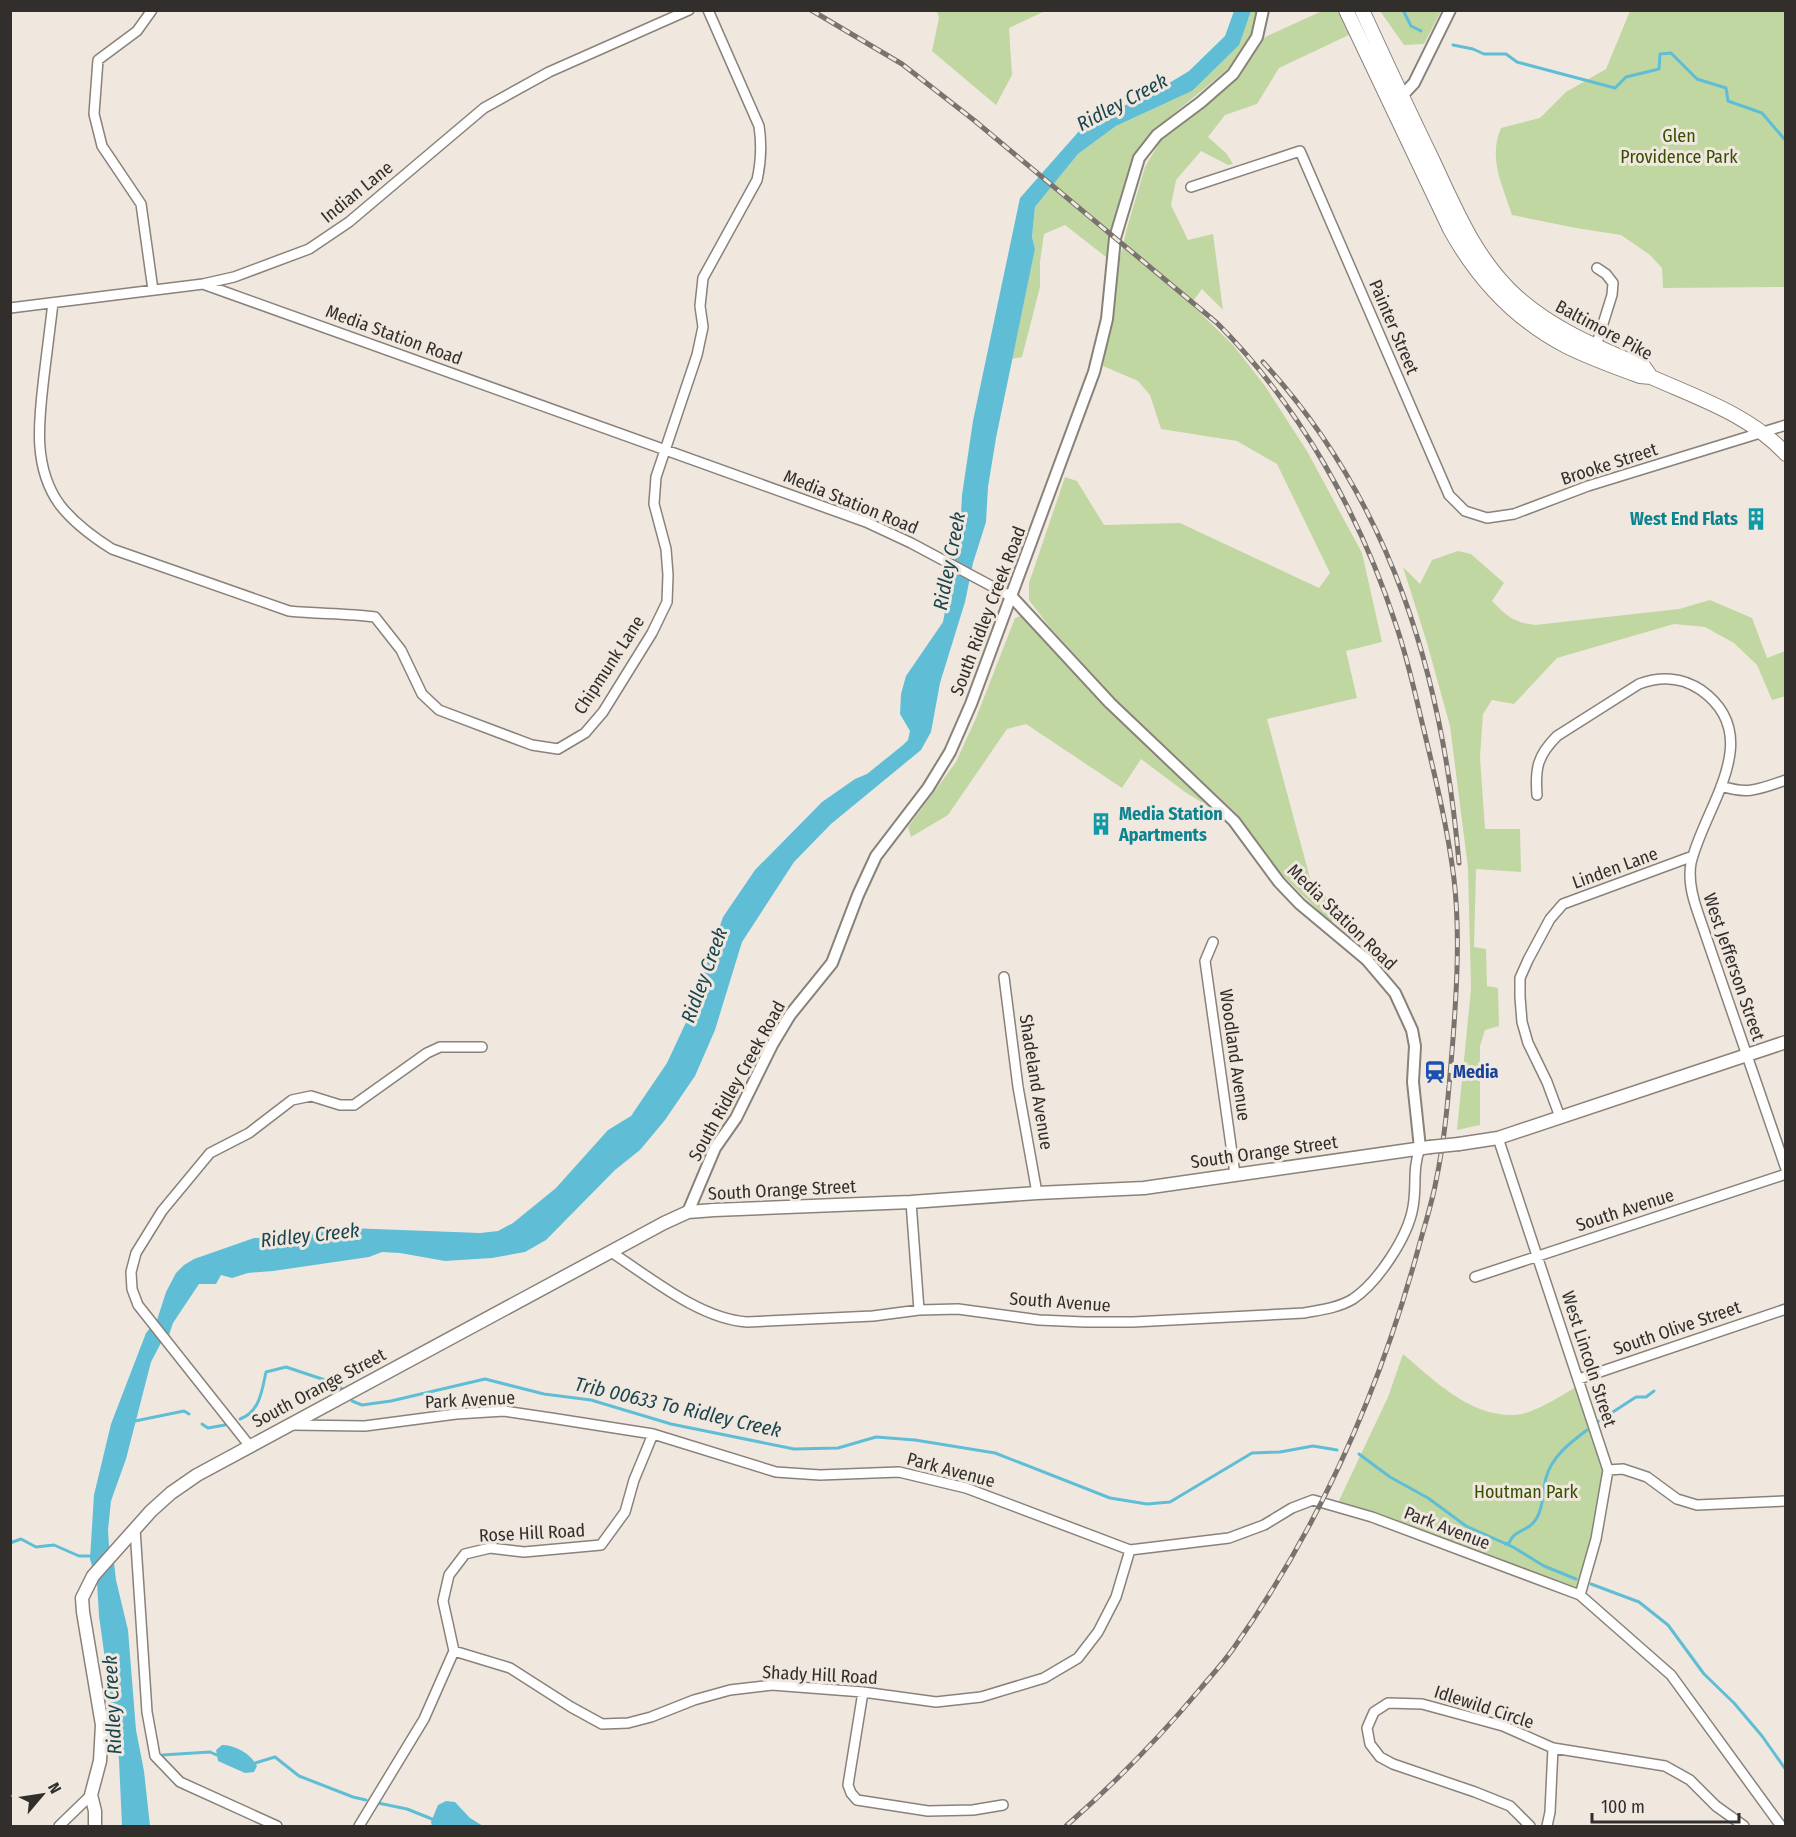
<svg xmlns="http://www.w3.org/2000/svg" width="1796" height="1837" viewBox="0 0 1796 1837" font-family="'Fira Sans Condensed',sans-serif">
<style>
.green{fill:#c0d7a1}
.water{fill:#5fbed5}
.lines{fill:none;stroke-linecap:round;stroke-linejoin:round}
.stream{stroke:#5fbed5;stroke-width:3}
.minor-casing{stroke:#89827a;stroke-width:12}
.tertiary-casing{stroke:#89827a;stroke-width:14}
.secondary-casing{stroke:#89827a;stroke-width:15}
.primary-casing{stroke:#89827a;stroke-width:16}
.minor{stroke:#fff;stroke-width:9}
.tertiary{stroke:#fff;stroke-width:10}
.secondary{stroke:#fff;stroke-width:12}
.primary{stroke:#fff;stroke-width:14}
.rail-casing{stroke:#78736e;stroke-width:5}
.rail{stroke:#f0e8df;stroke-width:3;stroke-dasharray:9;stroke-linecap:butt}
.secondary-bridge-casing{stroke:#89827a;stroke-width:15;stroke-linecap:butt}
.secondary-bridge{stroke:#fff;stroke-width:12}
.labels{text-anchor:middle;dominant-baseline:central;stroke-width:6;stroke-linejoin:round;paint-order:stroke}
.park-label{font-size:18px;fill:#374e00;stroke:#f0e8df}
.street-label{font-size:18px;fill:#312e2b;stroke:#f0e8df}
.culture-label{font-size:18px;font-weight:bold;fill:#0d838f;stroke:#f0e8df;text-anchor:end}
.transit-label{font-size:18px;font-weight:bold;fill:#164399;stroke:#f0e8df;text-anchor:start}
.water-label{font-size:20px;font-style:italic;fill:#1a454f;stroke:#f0e8df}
</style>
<rect width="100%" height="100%" fill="#f0e8df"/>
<path class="green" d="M 937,11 L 1045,11 L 1009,28 L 1012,75 L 996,105 L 932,51 L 939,18 Z
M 1251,11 L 1260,11 L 1254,33 L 1228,69 L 1161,124 L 1143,143 L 1131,164 L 1106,257 L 1065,225 L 1044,234 L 1040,262 L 1040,287 L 1022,357 L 1012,359 L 1035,249 L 1032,237 L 1035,207 L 1078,154 L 1116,126 L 1192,91 L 1249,18 Z
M 1322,11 L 1342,11 L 1353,33 L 1279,68 L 1257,104 L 1225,115 L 1208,137 L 1226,153 L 1233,164 L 1228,165 L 1201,151 L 1176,180 L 1171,205 L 1188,240 L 1213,234 L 1223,310 L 1202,289 L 1191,304 L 1233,345 L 1265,386 L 1307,451 L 1362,553 L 1382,642 L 1346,651 L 1357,698 L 1267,719 L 1310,878 L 1326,896 L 1333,925 L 1282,875 L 1237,814 L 1115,699 L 1048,625 L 1029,600 L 1029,583 L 1065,477 L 1077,481 L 1104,525 L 1180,523 L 1319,588 L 1330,573 L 1277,464 L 1237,441 L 1161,429 L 1150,395 L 1138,381 L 1103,366 L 1120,257 L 1127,228 L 1145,167 L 1162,138 L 1235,76 L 1265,37 Z
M 1380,11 L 1441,11 L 1424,44 L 1404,45 Z
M 1630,11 L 1785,11 L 1785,287 L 1663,288 L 1662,268 L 1650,255 L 1621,235 L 1576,228 L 1512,215 C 1502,184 1488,159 1501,128 L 1540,118 L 1566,92 L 1606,69 Z
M 1458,551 L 1471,554 L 1504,583 L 1492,601 C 1507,616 1512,622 1535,625 L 1679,609 L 1710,600 L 1752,618 L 1767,658 L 1785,651 L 1786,696 L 1772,700 L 1757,665 L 1734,643 L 1705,627 L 1674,624 L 1557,658 L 1514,704 L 1492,700 L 1483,714 L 1480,757 L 1485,829 L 1520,829 L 1521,872 L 1476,869 L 1474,947 L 1486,949 L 1487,986 L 1498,988 L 1499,1026 L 1485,1030 L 1480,1046 L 1480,1125 L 1457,1130 L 1471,989 L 1468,868 L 1450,726 L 1427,643 L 1403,567 L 1420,584 L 1432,560 Z
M 1023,615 L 1074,673 L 1106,705 L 1222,815 L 1185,792 L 1141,759 L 1122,788 L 1026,724 L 1007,729 L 948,815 L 911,837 L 908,827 L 956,762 L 976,718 L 1015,618 Z
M 1403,1354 C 1435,1381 1469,1416 1514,1415 C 1531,1415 1561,1396 1576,1387 L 1608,1470 L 1580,1595 L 1336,1507 L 1388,1397 Z"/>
<path class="water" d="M 1234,11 L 1251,11 L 1239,45 L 1192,91 L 1116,126 L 1078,154 L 1035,207 L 1032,237 L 1035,249 L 996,438 L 988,487 L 986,522 L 973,563 L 965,602 L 940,683 L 931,732 L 921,750 L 831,824 L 794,862 L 742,942 L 715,1030 L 695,1076 L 665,1120 L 640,1150 L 615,1170 L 546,1240 L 525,1252 L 492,1258 L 445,1261 L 400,1253 L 382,1252 L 369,1257 L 273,1271 L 248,1273 L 232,1278 L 221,1275 L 216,1284 L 199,1284 L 173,1323 L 169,1335 L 162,1341 L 151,1362 L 126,1459 L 111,1501 L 108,1530 L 109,1546 L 114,1562 L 116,1580 L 128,1630 L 136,1730 L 144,1771 L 150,1826 L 122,1826 L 119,1760 L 99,1616 L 97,1582 L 90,1559 L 94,1495 L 111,1424 L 146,1333 L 157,1320 L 166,1292 L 176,1273 L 184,1265 L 194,1259 L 254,1238 L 260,1238 L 269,1241 L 277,1236 L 349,1228 L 480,1233 L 498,1231 L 513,1223 L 556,1188 L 608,1130 L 631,1116 L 667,1063 L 688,1018 L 723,917 L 755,870 L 822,802 L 855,779 L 867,774 L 903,745 L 908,740 L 910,731 L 900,714 L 901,694 L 906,676 L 943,622 L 960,532 L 962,495 L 973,421 L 1020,198 L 1088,121 L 1151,94 L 1189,71 L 1225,36 Z
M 222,1745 C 236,1745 251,1754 257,1766 L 254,1772 L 245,1773 L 218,1761 L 216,1750 Z
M 446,1801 L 455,1802 L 470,1818 L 483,1826 L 432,1826 L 431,1822 L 438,1805 Z"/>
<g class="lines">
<path class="stream" d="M 1403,10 L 1411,26 L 1421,31
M 1453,45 L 1473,49 L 1484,54 L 1506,54 L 1517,62 L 1615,88 L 1626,77 L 1659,69 L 1660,54 L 1671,53 L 1697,79 L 1726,88 L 1728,101 L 1762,113 L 1786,141
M 352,1401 L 362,1405 L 391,1401 L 485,1379 L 544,1394 L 591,1400 L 671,1424 L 794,1449 L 838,1448 L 876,1437 L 915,1440 L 995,1453 L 1110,1498 L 1147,1504 L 1170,1502 L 1252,1453 L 1280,1452 L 1313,1446 L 1337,1450
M 240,1419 C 260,1412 262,1390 266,1372 L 286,1367 L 334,1383 L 342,1389
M 135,1421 L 184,1411 L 189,1414
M 1599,1421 L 1636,1397 L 1646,1397 L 1654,1391
M 202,1424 L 208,1428 L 225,1425
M 1359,1454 L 1390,1477 L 1428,1498 L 1466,1526 L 1513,1547 L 1544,1566 L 1576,1579
M 10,1543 L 21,1539 L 36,1547 L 54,1545 L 79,1556 L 92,1556
M 1505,1544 L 1509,1543 C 1514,1530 1525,1532 1533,1523 C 1544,1511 1542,1493 1546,1478 C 1551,1457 1571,1442 1587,1430
M 1591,1584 L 1639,1602 L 1668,1625 L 1704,1674 L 1734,1703 L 1762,1736 L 1786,1770
M 162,1755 L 210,1752 L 219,1756
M 252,1764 L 275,1757 L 299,1776 L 353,1797 L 366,1800
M 378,1803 L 407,1809 L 432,1819"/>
<g class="minor-casing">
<path id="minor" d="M 152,10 L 137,31 L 98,60 L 94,114 L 102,146 L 141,204 L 153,290
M 1191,187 L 1300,151 L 1449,495 L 1465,511 L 1487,518 L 1514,514 L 1588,486 L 1786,425
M 203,284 L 866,522 L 911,543 L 1012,597
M 53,303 C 50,327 47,351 44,376 C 39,419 32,467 60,505 C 74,523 93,537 112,549 L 289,611 C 318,614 346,613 375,617 L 401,650 L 422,694 L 439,710 L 532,745 L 558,749 L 585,733 L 603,712 L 652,633 L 667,602 L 668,575 L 666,549 L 654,504 L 656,477 L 697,355 L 703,327 L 700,306 L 703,278 L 757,180 C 761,162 762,145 759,126 L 708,10
M 10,308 L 203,284 L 234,277 L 309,249 L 349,222 L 484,108 L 549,72 L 689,10
M 1596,346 L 1612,295 L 1613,283 L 1606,274 L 1597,268
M 1721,786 C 1749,795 1759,789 1786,780
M 1537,795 C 1535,769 1537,756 1557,736 L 1639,684 C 1660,676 1682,677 1701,690 C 1767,737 1704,807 1691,863 C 1688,880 1692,896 1698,913 L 1786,1169
M 1213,942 L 1205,961 L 1235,1174
M 1004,977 L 1018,1087 L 1037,1193
M 1560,1117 L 1547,1082 L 1528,1043 L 1522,1022 L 1520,997 L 1520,978 L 1528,960 L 1550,919 L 1563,904 L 1693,856
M 1498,1138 L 1608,1470 L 1596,1539 L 1580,1595
M 911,1202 L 919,1310
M 611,1252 C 651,1278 700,1319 747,1322 L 873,1316 L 919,1310 L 958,1309 L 1039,1320 L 1085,1322 L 1133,1322 L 1304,1313 C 1320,1310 1338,1308 1353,1299 C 1378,1282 1408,1237 1413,1207 C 1417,1185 1412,1170 1420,1148
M 1475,1277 L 1786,1174
M 1579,1379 L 1786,1309
M 292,1425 L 365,1426 L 456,1414 L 504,1411 L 551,1418 L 653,1434 L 776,1472 L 820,1475 L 899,1472 L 966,1488 L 1130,1550 L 1229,1538 L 1264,1525 L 1292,1508 L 1313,1500 L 1372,1517 L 1580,1595 L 1671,1675 L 1781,1826
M 249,1445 L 138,1305 L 132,1289 L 131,1272 L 136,1253 L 162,1211 L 210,1153 L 249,1133 L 292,1100 L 311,1096 L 340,1105 L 354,1105 L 427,1053 L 440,1047 L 482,1047
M 1608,1470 L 1623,1469 L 1647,1477 L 1677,1499 L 1697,1505 L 1786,1501
M 135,1529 L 147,1712 L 155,1756 L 180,1782 L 277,1826
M 454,1651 L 510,1668 L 571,1707 L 602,1724 L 628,1723 L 651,1717 L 694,1700 L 730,1690 L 772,1685 L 863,1692 L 936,1702 L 981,1697 L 1044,1678 L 1078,1658 L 1098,1632 L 1116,1597 L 1130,1550
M 863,1692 L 848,1785 L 851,1793 L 857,1800 L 928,1811 L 973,1810 L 1003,1805
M 59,1826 L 91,1795
M 359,1826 L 424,1719 L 454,1651 L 443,1601 L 449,1575 L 465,1554 L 490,1548 L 524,1552 L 601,1545 L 625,1512 L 634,1480 L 653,1434
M 1530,1826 L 1510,1806 L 1475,1792 L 1393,1764 L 1380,1757 L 1370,1744 L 1367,1728 L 1374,1712 L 1388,1703 L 1422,1704 L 1503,1726 L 1553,1748 L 1665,1766 L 1690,1780 L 1716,1806 L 1744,1826
M 1547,1826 L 1550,1812 L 1553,1748"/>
</g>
<g class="tertiary-casing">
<path id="tertiary" d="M 1398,100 L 1414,83 L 1450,10
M 1012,597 L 1110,703 L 1234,821 L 1279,882 L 1300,904 L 1367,960 L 1395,993 L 1412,1030 L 1415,1046 L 1413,1082 L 1420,1148
M 688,1212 L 715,1148 L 736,1118 L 772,1045 L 790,1015 L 832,963 L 858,895 L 876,856 L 928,788 L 950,752 L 971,704 L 1094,372 L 1107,319 L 1115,238 L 1139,158 L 1157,135 L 1201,102 L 1233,74 L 1257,37 L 1263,10"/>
</g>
<g class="secondary-casing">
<path id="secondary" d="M 1459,1144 L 1498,1138 L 1786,1042
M 95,1826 L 95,1811 L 91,1795 L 100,1761 L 102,1725 L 83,1612 L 82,1598 L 93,1576 L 151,1511 L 171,1493 L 197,1475 L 664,1223 L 688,1212 L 714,1210 L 911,1202 L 1037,1193 L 1144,1188 L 1430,1147"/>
</g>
<g class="primary-casing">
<path id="primary" d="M 1346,10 L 1450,229 C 1477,278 1516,320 1566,346 C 1590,358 1615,367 1640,376 L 1651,377 C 1698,398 1750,415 1786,454
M 1362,10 C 1385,60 1408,110 1432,159 C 1455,208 1475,259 1517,297 C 1554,330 1599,348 1644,367 L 1651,377"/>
</g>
<use href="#minor" class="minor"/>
<use href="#tertiary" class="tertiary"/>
<use href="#secondary" class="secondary"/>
<use href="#primary" class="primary"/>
<g class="rail-casing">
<path id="rail" d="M 811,10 L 902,64 L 975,121 L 1217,323 C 1299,405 1360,514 1396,625 C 1406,654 1413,684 1420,714 C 1433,768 1447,823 1454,879 C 1460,931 1457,986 1453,1039 C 1449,1086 1446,1134 1436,1181 C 1432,1203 1425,1224 1419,1246 C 1380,1389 1319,1528 1233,1649 C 1223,1663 1212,1675 1201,1688 C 1159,1738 1114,1784 1066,1826
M 1263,362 C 1392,502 1443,678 1459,863"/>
</g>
<use href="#rail" class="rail"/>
<g class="secondary-bridge-casing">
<path id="secondary-bridge" d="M 1430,1147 L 1459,1144"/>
</g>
<use href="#secondary-bridge" class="secondary-bridge"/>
</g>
<defs>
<g id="building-bare" transform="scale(1.8)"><path d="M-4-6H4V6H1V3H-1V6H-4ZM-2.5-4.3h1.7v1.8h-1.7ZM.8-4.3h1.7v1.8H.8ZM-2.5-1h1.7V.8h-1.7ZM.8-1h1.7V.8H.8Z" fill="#0f9aa8" stroke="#f0e8df" stroke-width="2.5" paint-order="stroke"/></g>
<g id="station-bare" transform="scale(1.8)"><path d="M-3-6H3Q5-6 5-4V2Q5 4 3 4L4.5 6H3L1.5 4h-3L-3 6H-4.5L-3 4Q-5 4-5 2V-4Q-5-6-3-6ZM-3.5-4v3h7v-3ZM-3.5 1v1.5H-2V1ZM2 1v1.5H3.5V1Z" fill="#1a4fb4" stroke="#f0e8df" stroke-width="2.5" paint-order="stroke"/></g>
</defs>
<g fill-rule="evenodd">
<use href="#building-bare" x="1756" y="519"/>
<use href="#building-bare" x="1101" y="824"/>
<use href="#station-bare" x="1435" y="1072"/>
</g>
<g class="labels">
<g class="park-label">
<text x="1679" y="136">Glen<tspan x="1679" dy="21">Providence Park</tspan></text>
<text x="1526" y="1492">Houtman Park</text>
</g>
<g class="street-label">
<text transform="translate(357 192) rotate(-39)">Indian Lane</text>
<text transform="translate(1394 327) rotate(67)">Painter Street</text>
<text transform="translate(1604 330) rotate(28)">Baltimore Pike</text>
<text transform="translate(394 335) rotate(20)">Media Station Road</text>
<text transform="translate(1609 464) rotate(-18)">Brooke Street</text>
<text transform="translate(851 502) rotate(22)">Media Station Road</text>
<text transform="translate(988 611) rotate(-69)">South Ridley Creek Road</text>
<text transform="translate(609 665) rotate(-57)">Chipmunk Lane</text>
<text transform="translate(1615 868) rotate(-20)">Linden Lane</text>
<text transform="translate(1342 917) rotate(44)">Media Station Road</text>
<text transform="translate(1734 967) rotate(71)">West Jefferson Street</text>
<text transform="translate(1235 1055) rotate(82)">Woodland Avenue</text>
<text transform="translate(737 1081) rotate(-61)">South Ridley Creek Road</text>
<text transform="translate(1036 1082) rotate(81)">Shadeland Avenue</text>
<text transform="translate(1264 1152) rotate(-8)">South Orange Street</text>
<text transform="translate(782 1190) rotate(-3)">South Orange Street</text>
<text transform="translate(1625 1210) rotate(-18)">South Avenue</text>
<text transform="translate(1060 1302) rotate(4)">South Avenue</text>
<text transform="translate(1677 1328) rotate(-19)">South Olive Street</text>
<text transform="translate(1589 1359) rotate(72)">West Lincoln Street</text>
<text transform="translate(319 1388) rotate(-28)">South Orange Street</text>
<text transform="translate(470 1400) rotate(-3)">Park Avenue</text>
<text transform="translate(951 1470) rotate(15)">Park Avenue</text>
<text transform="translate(1447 1528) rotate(21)">Park Avenue</text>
<text transform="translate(532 1533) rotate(-3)">Rose Hill Road</text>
<text transform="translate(820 1675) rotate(3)">Shady Hill Road</text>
<text transform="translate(1484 1707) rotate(18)">Idlewild Circle</text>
</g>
<g class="culture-label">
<text x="1738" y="519">West End Flats</text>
<text x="1119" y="814" text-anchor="start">Media Station<tspan x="1119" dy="21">Apartments</tspan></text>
</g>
<g class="transit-label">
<text x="1453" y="1072">Media</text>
</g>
<g class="water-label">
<text transform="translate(1122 102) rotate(-28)">Ridley Creek</text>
<text transform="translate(949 561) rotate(-79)">Ridley Creek</text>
<text transform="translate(704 975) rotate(-70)">Ridley Creek</text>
<text transform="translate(310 1235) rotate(-6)">Ridley Creek</text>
<text transform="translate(678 1407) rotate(13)">Trib 00633 To Ridley Creek</text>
<text transform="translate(112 1705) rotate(-93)">Ridley Creek</text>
</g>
</g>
<rect width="1796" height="1837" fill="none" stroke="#312e2b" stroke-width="24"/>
<g transform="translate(42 1795) rotate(61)" stroke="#f0e8df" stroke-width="4.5" paint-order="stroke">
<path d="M0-4.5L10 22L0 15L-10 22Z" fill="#312e2b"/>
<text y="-9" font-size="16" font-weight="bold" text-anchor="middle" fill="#312e2b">N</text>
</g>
<path d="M1592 1813v9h147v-9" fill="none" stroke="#312e2b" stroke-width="3"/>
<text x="1601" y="1813" font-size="18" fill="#312e2b" stroke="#f0e8df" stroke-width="4.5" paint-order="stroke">100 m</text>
</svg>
